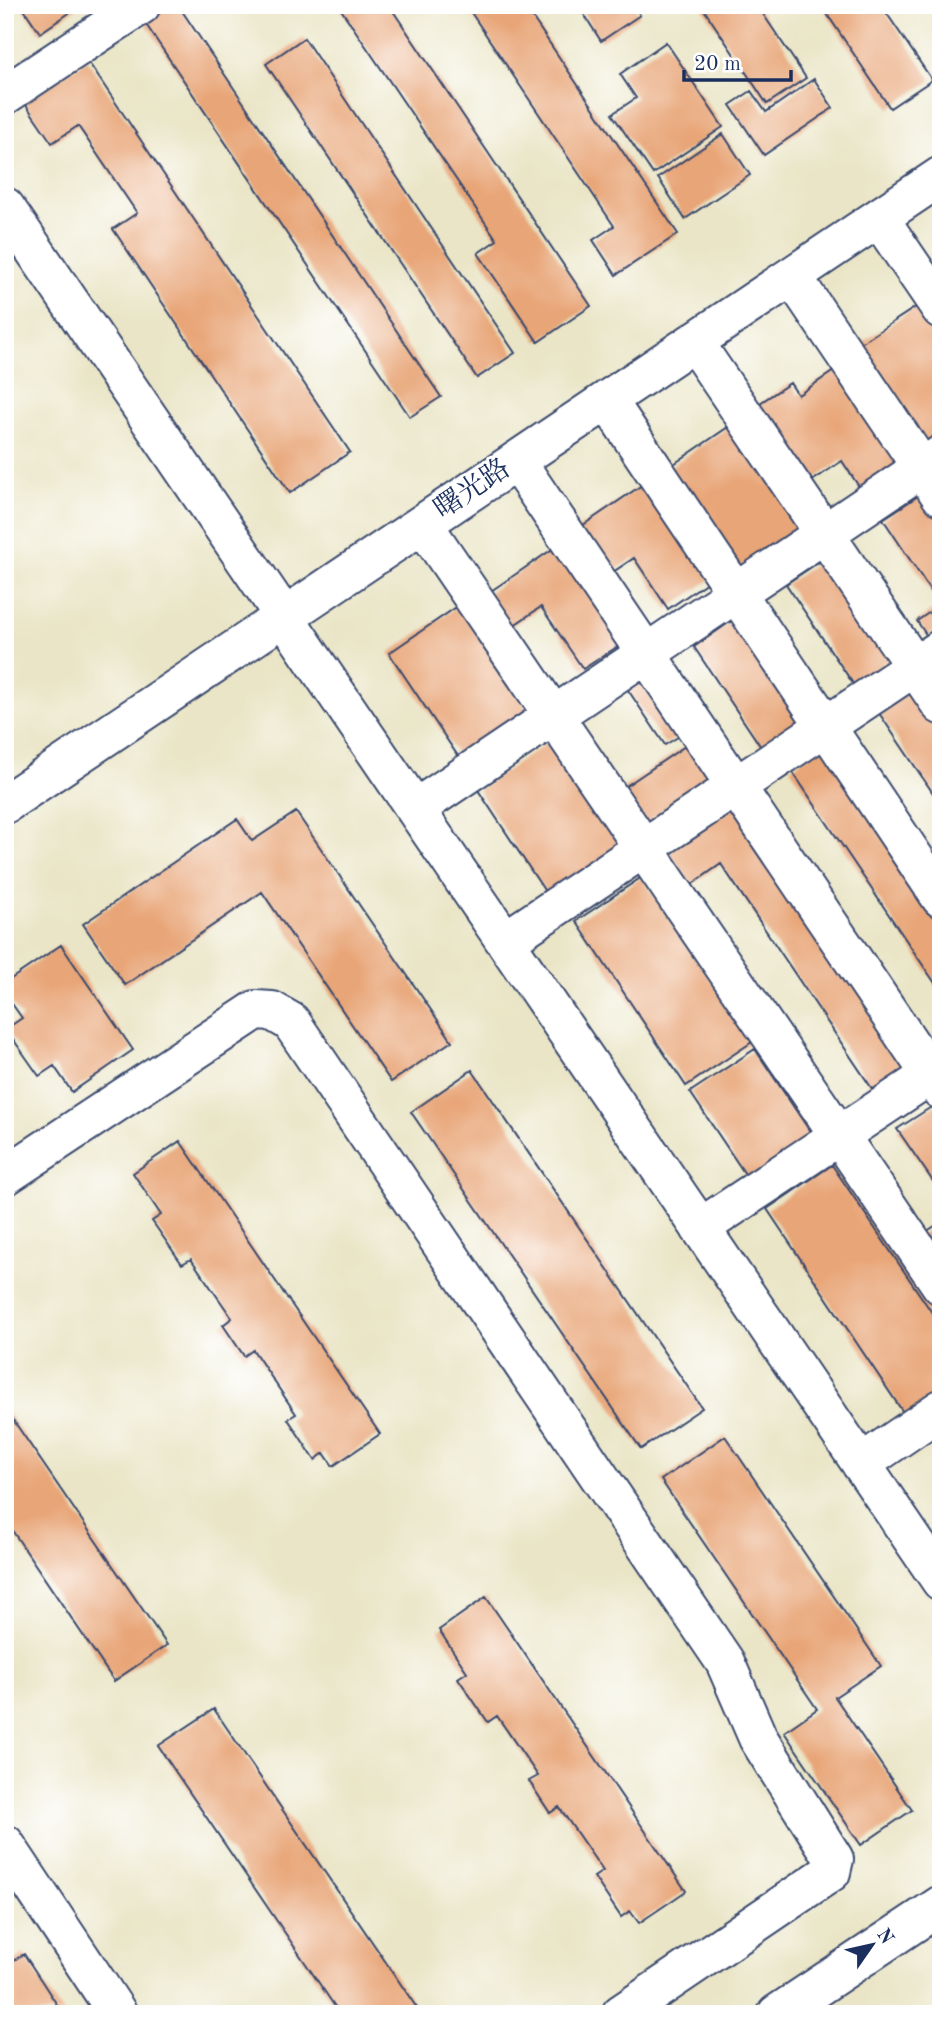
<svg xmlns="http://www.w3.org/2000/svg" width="946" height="2019" viewBox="0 0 946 2019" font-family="'Old Standard TT','Noto Serif SC',serif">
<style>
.building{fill:#e8a577}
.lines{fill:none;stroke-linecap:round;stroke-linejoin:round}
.minor-casing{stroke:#3a4a6e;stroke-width:42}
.minor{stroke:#fff;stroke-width:38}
.labels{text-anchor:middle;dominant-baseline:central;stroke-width:5;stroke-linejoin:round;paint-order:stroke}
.street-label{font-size:28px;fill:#1b2f5e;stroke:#fff}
</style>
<rect width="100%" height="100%" fill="#fff"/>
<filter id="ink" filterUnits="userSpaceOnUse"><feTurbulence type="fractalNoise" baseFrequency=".0143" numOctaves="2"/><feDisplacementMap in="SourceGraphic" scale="14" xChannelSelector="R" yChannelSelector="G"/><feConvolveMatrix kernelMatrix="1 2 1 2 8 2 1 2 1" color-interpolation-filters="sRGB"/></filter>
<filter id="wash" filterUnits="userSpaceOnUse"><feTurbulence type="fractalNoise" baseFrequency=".00686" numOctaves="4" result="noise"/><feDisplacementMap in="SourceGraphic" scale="28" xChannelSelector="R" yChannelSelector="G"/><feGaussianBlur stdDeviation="1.57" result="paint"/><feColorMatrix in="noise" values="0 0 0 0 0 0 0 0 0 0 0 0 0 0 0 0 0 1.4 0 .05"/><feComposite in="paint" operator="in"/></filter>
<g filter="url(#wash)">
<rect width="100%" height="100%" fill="#eae5c6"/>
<g id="blocks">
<path class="building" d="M 21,5 L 77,5 L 78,7 L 40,33 Z
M 165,5 L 178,5 L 441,397 L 410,417 L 143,20 Z
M 338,5 L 389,5 L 591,306 L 538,342 L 478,253 L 497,240 Z
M 466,5 L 524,5 L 678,234 L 616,275 L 593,240 L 614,226 Z
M 578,5 L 633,5 L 640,15 L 601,41 Z
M 701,5 L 757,5 L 806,78 L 767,104 Z
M 821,5 L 881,5 L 932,80 L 890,108 Z
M 304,38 L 515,353 L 477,378 L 266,64 Z
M 666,42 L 723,127 L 653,174 L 612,114 L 636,98 L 620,74 Z
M 87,60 L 350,452 L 290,493 L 113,229 L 137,213 L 78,126 L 52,143 L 24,102 Z
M 814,79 L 833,108 L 764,155 L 730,105 L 751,91 L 766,112 Z
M 723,134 L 750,175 L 685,219 L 658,178 Z
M 922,303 L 941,331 L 941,433 L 925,444 L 858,345 Z
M 840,367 L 904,463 L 862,491 L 842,461 L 803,487 L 751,409 L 790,383 L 798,395 Z
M 734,423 L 804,526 L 737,570 L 668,468 Z
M 648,481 L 713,578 L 668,609 L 634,558 L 604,578 L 573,532 Z
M 921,494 L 941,522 L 941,627 L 927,636 L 917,621 L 940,605 L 883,519 Z
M 563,542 L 629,639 L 583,669 L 541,607 L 511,627 L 488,593 Z
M 831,554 L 899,655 L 854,685 L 786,584 Z
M 458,606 L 530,713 L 460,759 L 389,653 Z
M 740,615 L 807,716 L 761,747 L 694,647 Z
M 642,676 L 681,735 L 665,745 L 626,687 Z
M 913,686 L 941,727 L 941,805 L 877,710 Z
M 554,738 L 625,845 L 548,896 L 478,790 Z
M 691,742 L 714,778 L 646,823 L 623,788 Z
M 824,746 L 941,920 L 941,992 L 790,768 Z
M 739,802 L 916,1065 L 875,1093 L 721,864 L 691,885 L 668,851 Z
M 296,812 L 452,1041 L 391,1082 L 262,892 L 125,985 L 83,924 L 237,819 L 252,841 Z
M 642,877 L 752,1042 L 686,1086 L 576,921 Z
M 61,945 L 133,1050 L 72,1092 L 54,1066 L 39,1076 L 6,1029 L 22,1018 L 5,994 L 5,983 Z
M 755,1049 L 813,1136 L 749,1180 L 690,1092 Z
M 472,1070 L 702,1408 L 641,1449 L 411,1112 Z
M 936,1104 L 941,1111 L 941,1193 L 897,1129 Z
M 180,1141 L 380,1434 L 333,1466 L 324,1453 L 315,1460 L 288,1419 L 296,1414 L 253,1350 L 244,1356 L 223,1325 L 232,1318 L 191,1259 L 182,1264 L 152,1221 L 161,1215 L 133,1173 Z
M 832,1165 L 941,1326 L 941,1399 L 909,1421 L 767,1209 Z
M 941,1222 L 941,1265 L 921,1235 Z
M 5,1408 L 167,1645 L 114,1681 L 5,1520 Z
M 725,1436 L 881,1666 L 835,1697 L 912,1810 L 861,1845 L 784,1732 L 817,1709 L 661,1480 Z
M 486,1597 L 686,1891 L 639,1923 L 630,1911 L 621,1917 L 594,1877 L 603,1871 L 559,1807 L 550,1813 L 529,1781 L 538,1776 L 497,1716 L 488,1722 L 458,1678 L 467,1672 L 439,1630 Z
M 214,1709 L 421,2014 L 340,2014 L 158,1746 Z
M 24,1954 L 63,2014 L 5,2014 L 5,1966 Z"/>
</g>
</g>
<g filter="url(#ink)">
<use href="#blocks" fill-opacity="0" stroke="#3a4a6e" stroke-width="2"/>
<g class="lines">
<g class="minor-casing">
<path id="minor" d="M 5,95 L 141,5
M 5,207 L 941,1581
M 879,218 L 941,309
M 792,276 L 941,496
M 694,342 L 941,705
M 607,400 L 941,898
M 516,461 L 941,1090
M 423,524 L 941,1285
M 5,804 L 941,176
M 415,809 L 941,455
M 505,941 L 941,649
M 5,1176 L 256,1010 L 272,1011 L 291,1022 L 725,1662 L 758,1738 L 834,1859 L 831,1872 L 621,2014
M 700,1228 L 941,1068
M 861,1464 L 941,1409
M 5,1844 L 118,2014
M 777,2014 L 941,1905"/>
</g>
<use href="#minor" class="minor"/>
</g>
</g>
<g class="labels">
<g class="street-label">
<text transform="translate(473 490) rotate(-34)">曙光路</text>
</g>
</g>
<rect width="946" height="2019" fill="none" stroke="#fff" stroke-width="28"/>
<g transform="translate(872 1945) rotate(56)" stroke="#ffffff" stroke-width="5" paint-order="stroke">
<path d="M0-5L12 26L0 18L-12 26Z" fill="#1b2f5e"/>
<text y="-10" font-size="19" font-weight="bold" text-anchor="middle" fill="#1b2f5e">N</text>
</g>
<path d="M684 70v10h107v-10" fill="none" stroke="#1b2f5e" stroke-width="3.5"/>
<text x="694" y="70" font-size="21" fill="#1b2f5e" stroke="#ffffff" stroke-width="5" paint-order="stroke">20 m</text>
</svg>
